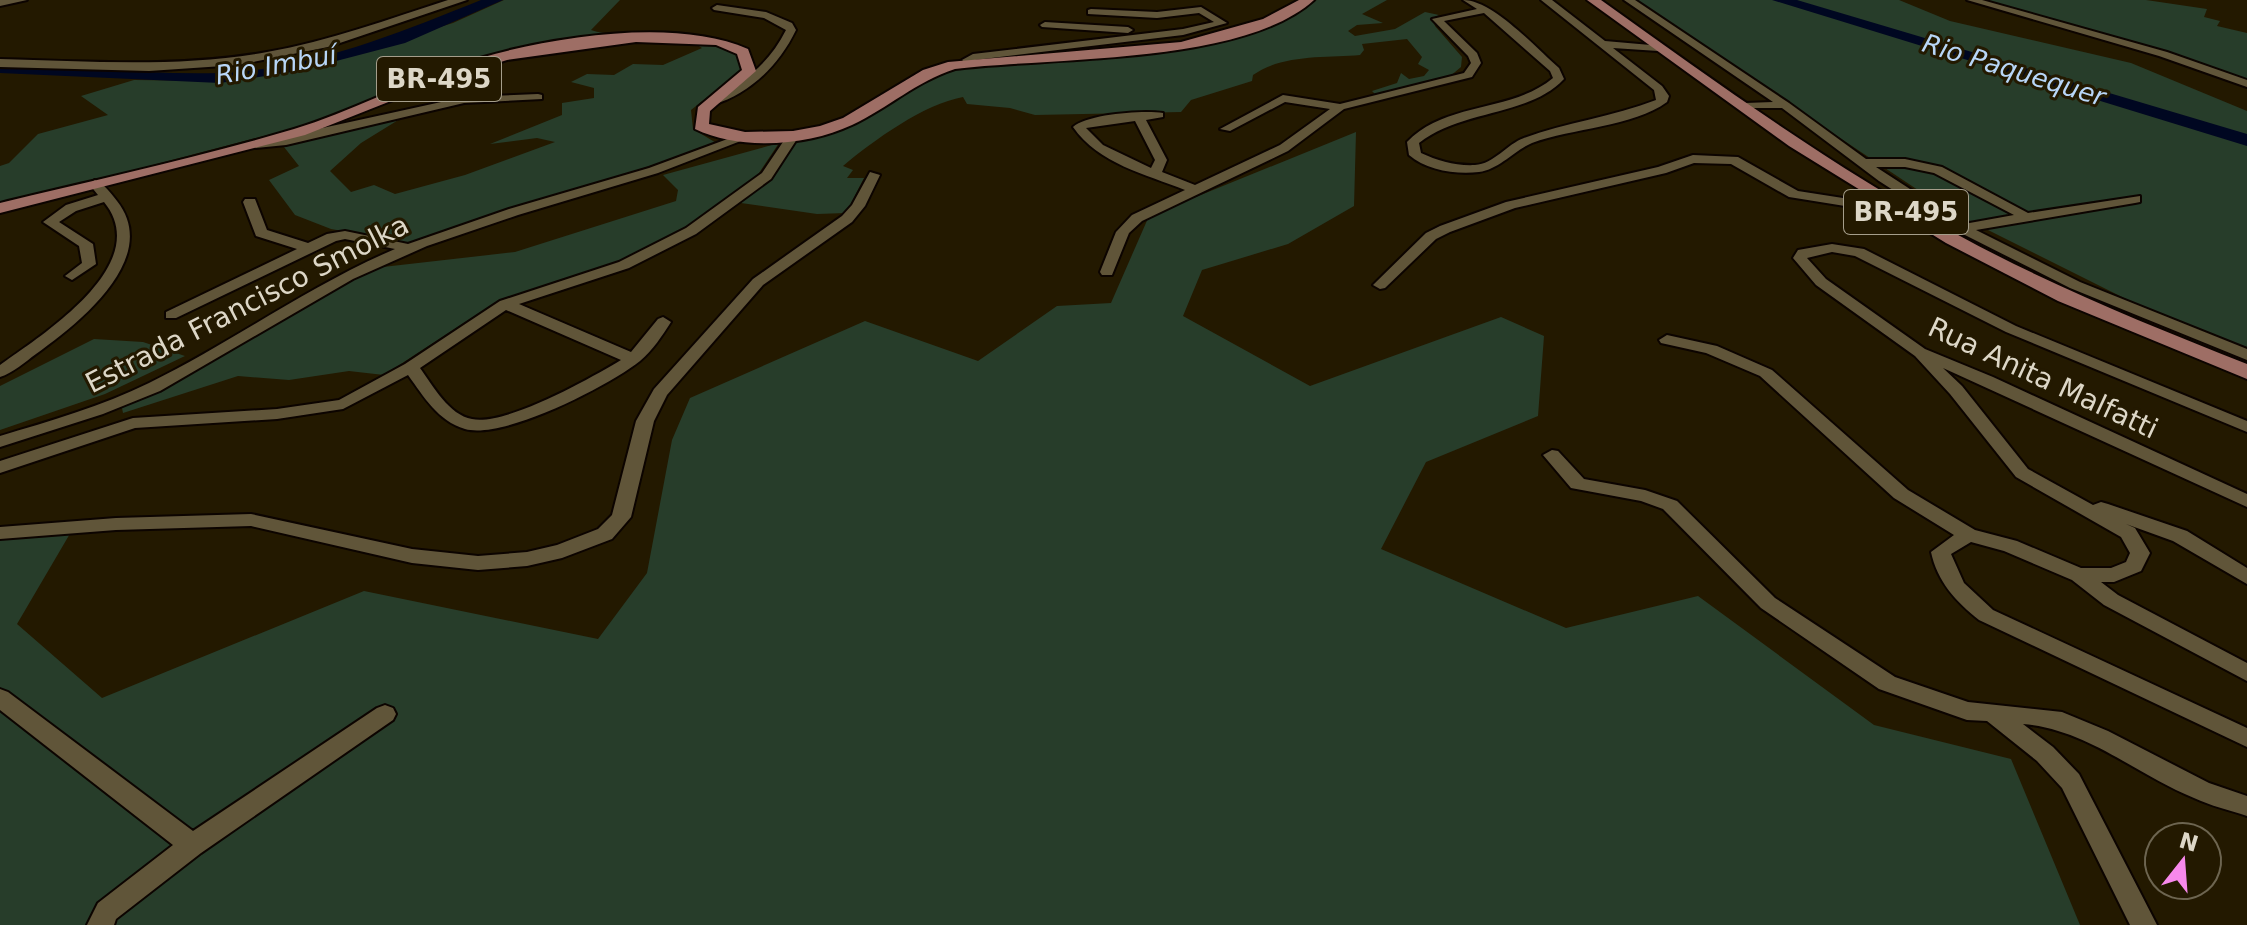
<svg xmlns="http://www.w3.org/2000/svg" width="2247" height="925" viewBox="0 0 2247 925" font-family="'DejaVu Sans',sans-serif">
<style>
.green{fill:#273d2a}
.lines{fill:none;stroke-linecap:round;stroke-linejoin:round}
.river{fill:#000721;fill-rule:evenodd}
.minor-casing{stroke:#0c0400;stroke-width:4}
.tertiary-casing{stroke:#0c0400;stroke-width:4}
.primary-casing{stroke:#0c0400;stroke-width:4}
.minor{fill:#605539;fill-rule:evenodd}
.tertiary{fill:#605539;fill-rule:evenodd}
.primary{fill:#9e6e65;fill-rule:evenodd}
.labels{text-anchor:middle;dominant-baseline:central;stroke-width:6;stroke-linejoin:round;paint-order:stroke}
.far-water-label{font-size:26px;font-style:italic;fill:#b8d6f7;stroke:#231900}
.shield{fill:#231900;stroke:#a59e8b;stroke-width:2}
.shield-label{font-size:26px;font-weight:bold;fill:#ddd7c7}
.street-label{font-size:28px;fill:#ddd7c7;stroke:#231900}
</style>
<rect width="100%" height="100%" fill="#231900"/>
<path class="green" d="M 504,0 L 620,0 L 591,30 C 610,37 632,30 652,35 L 492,56 L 329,119 L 0,205 L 0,166 L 9,163 L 38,134 L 108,115 L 81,96 L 134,80 L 219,81 L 302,69 L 453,23 Z
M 1317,0 L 1387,0 L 1362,14 L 1383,23 L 1357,25 L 1348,31 L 1355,36 L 1395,29 L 1425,12 L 1439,15 L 1433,18 L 1435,26 L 1462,57 L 1461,67 L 1449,77 L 1376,95 L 1372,91 L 1397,83 L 1401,73 L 1409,79 L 1424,76 L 1429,70 L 1418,64 L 1422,57 L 1407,39 L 1362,44 L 1364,50 L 1360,55 C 1326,58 1282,54 1253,75 L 1252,81 L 1191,100 L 1181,112 L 1035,115 L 1010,108 L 967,104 L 963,97 C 924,104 874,140 843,166 L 853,170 L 847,178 L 864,178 L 846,213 L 817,214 L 741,203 L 775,174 L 797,138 L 830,132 L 929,77 L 966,67 L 1185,48 L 1273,22 Z
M 1633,0 L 1899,0 L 1950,21 L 2131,63 L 2247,111 L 2247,349 L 2142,307 L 1948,210 Z
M 1984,0 L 2146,0 L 2207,9 L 2204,17 L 2220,21 L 2217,26 L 2247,33 L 2247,82 C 2164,42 2069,37 1984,0 Z
M 691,41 L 735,50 L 743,61 L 742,70 L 691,110 L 693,129 L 718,144 L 410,243 L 331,229 L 295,215 L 269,180 L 299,166 L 284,147 L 408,114 L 361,143 L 330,171 L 351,192 L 374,185 L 395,194 L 465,175 L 555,142 L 537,138 L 490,144 L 562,115 L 562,103 L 594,98 L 594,88 L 571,82 L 587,74 L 614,75 L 633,64 L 663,65 L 702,48 Z
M 1356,132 L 1354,206 L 1288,244 L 1202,270 L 1183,316 L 1310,386 L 1501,317 L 1544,336 L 1538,416 L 1426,462 L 1381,549 L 1566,628 L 1698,596 L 1874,725 L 2011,759 L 2080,925 L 0,925 L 0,534 L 78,520 L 17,624 L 102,698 L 364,591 L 598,639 L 647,573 L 672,440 L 690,398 L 865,321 L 978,361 L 1057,306 L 1111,303 L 1149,216 Z
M 779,143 L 757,176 L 686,228 L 624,261 L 499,300 L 384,375 L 349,371 L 289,380 L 238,376 L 123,413 L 122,408 L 374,268 L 515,252 L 676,201 L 678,190 L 663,175 Z
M 94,339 L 143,342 L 185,356 L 105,394 L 0,430 L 0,386 Z"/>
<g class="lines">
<path class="river" d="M 481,0 L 503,0 L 405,43 L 298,71 L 220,83 L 0,73 L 0,63 C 72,66 147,75 219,73 C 309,70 399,33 481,0 Z
M 1772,0 L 1797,0 L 2247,134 L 2247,146 Z"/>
<g class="minor-casing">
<path id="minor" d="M 0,0 L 27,0 L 0,6 Z
M 1463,0 C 1493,0 1536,48 1559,68 L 1564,79 C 1528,117 1462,109 1419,143 L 1421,153 C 1438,161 1456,166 1475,165 C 1494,164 1507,144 1524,138 C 1566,122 1613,117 1656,100 L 1654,90 L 1541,0 L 1552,0 L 1605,41 L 1662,46 L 1662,50 L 1658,51 L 1613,48 L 1662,86 L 1669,96 L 1667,102 C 1633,127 1572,128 1532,143 C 1513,151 1500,169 1479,172 C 1456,175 1426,170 1409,155 L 1407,142 C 1446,101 1511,113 1553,78 L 1550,71 L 1484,13 L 1444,21 L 1477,53 L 1481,63 L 1472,77 L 1344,109 L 1288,151 L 1142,221 L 1129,233 L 1112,275 L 1102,275 L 1100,272 L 1116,232 L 1132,215 L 1185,190 C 1145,174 1099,164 1073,127 C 1088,114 1143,110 1163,113 L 1163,117 L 1146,120 L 1167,160 L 1162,172 L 1195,185 L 1280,145 L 1330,109 L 1285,102 L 1230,131 L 1220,129 L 1283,95 L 1340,104 L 1464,73 L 1471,63 L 1468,56 L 1432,19 L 1477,9 ZM 1135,121 L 1155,160 L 1151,168 L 1103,145 L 1086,128 Z
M 1624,0 L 1635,0 L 1789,103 L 1866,159 L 1905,159 L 1942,167 L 2028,213 L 2140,196 L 2140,202 L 2135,203 L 1976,230 L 2080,282 L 2247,349 L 2247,360 L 2070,288 L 1957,231 L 1879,181 L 1782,108 L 1741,108 L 1741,104 L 1745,103 L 1773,102 ZM 1876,167 L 1905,167 L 1934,173 L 2014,215 L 1964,224 Z
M 1967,0 L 1982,0 L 2167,52 L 2247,80 L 2247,87 L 2159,56 Z
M 717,5 L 766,12 L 792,23 L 796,30 C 779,65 751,93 713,105 L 707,102 L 709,100 C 743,84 769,64 786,30 L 764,18 L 714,10 L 712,8 Z
M 1201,7 L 1227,23 L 1183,35 L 975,60 L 969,66 L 962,60 L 973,54 L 1183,29 L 1214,22 L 1199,13 L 1157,18 L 1088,14 L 1088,10 L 1091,9 L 1157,12 Z
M 1045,22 L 1128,27 L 1133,30 L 1128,33 L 1042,27 L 1040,25 Z
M 538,94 L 542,95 L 542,99 L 464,103 L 286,145 L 256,148 L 250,144 L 464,97 Z
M 789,133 L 799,136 L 771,179 L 696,234 L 629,268 L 519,304 L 631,352 L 658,319 L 663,317 L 671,322 C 662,336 653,350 640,361 C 610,385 504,440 465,429 C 438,421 424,397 408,375 L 343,409 L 277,419 L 135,428 L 0,473 L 0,461 L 133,418 L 277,409 L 339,400 L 405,364 L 500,301 L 619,262 L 686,228 L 762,173 ZM 506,310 L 621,360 C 591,378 506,426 472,419 C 449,415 433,386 420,368 Z
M 741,134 L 751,137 L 658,173 L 518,215 L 427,246 L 353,279 L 160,391 L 103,414 L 0,447 L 0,436 C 50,421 102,406 149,383 C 233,342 308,286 395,249 L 345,239 L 336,241 L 176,318 L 166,318 L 166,312 L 297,249 L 256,236 L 243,202 L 245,199 L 255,199 L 267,230 L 308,243 L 327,234 L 345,231 L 408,244 L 509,209 L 649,168 Z
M 1693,155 L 1738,157 L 1798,191 L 1907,208 L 1914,212 L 1907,216 L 1789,197 L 1731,164 L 1694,163 L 1666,173 L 1515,208 L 1450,232 L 1436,239 L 1385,288 L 1380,289 L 1373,285 L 1426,233 L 1440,226 L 1506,202 L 1658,167 Z
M 870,172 L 880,175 L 865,206 L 852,222 L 763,285 L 667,395 L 654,421 L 631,517 L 612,539 L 562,558 L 527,566 L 478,570 L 412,563 L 251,526 L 116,530 L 0,539 L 0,527 L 116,518 L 251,514 L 412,549 L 478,556 L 527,552 L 557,545 L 598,529 L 612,515 L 636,421 L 654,389 L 753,279 L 842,216 L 852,205 Z
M 95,180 C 104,184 111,193 117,201 C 162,258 78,324 36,354 C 25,362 13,373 0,377 L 0,365 C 42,335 155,264 104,202 L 76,211 L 59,222 L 93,244 L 96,264 L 72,280 L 65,276 L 82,263 L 79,246 L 43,222 L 66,205 L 98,195 L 89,184 Z
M 1832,244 L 1864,249 L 2016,326 L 2247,421 L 2247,432 L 2006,332 L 1855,256 L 1832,252 L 1807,258 L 1826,279 L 1925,349 L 1993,377 L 2247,494 L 2247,507 L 1943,368 L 1962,386 L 2028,469 L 2093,505 L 2101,502 L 2108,504 L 2187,531 L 2247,568 L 2247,584 L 2173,541 L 2126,524 L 2135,528 L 2150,553 L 2141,571 L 2114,582 L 2101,582 L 2118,595 L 2247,663 L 2247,681 L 2104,605 L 2072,580 L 2004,551 L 1971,542 L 1951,554 L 1964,583 L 1993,610 L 2247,728 L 2247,747 L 1979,620 C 1956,602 1937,581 1931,552 L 1954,535 L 1894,498 L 1760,376 L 1706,353 L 1661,343 L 1659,340 L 1667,335 L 1717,346 L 1772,370 L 1908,490 L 1975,530 L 2017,541 L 2081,568 L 2111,568 L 2126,562 L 2130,553 L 2121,537 L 2016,477 L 1950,394 L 1915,356 L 1816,285 L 1793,258 L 1798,250 Z
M 1552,450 L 1558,451 L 1584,479 L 1645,490 L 1677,501 L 1775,598 L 1895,677 L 1968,702 L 2062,712 L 2108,731 L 2209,783 L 2247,796 L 2247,816 C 2229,810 2211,806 2194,798 C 2135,774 2089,730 2023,724 L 2053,747 L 2079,774 L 2157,925 L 2130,925 L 2062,788 L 2037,761 L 1987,721 L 1967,720 L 1879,689 L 1761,608 L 1663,509 L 1641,501 L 1571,488 L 1543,455 Z
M 0,689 L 8,692 L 193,831 L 377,708 L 385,705 L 393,708 L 396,714 L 393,720 L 201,853 L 116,919 L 114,925 L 87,925 L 98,903 L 173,845 L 0,710 Z"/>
</g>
<g class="tertiary-casing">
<path id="tertiary" d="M 448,0 L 467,0 L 328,47 L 238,65 L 149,71 L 0,67 L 0,59 C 89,61 179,68 267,52 C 329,41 389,19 448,0 Z"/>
</g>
<g class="primary-casing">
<path id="primary" d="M 1299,0 L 1314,0 C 1243,65 1050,57 955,69 C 917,81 888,108 852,125 C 807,146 741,151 695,129 L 698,107 L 742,70 L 737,54 L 716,45 L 636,42 L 507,60 L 444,80 L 305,135 L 0,213 L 0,203 C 98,179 197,158 294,129 C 350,112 402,84 457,65 C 536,39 671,15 748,49 L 756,71 L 710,111 L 709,124 L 745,132 L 793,131 L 820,126 L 843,118 L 923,70 L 948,62 L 1181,42 L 1263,19 Z
M 1587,0 L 1601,0 C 1717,83 1834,168 1960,236 C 2052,286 2149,325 2247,364 L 2247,379 L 2058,301 L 1946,243 L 1789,146 Z"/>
</g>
<use href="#minor" class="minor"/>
<use href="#tertiary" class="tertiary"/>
<use href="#primary" class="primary"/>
</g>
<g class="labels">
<g class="far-water-label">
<text transform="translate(276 65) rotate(-10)">Rio Imbuí</text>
<text transform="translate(2014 70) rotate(17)">Rio Paquequer</text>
</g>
<g class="shield">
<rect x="377" y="57" width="124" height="44" rx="6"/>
<rect x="1844" y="190" width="124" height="44" rx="6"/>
</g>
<g class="shield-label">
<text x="439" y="79">BR-495</text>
<text x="1906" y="212">BR-495</text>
</g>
<g class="street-label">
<text transform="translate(247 304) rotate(-27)">Estrada Francisco Smolka</text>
<text transform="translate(2043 378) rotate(25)">Rua Anita Malfatti</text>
</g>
</g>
<g transform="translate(2183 861) rotate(17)"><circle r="38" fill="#231900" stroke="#6d6550" stroke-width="2"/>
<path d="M0-6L14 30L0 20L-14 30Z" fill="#f788ec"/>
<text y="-12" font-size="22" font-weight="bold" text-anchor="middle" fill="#ddd7c7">N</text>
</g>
</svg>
